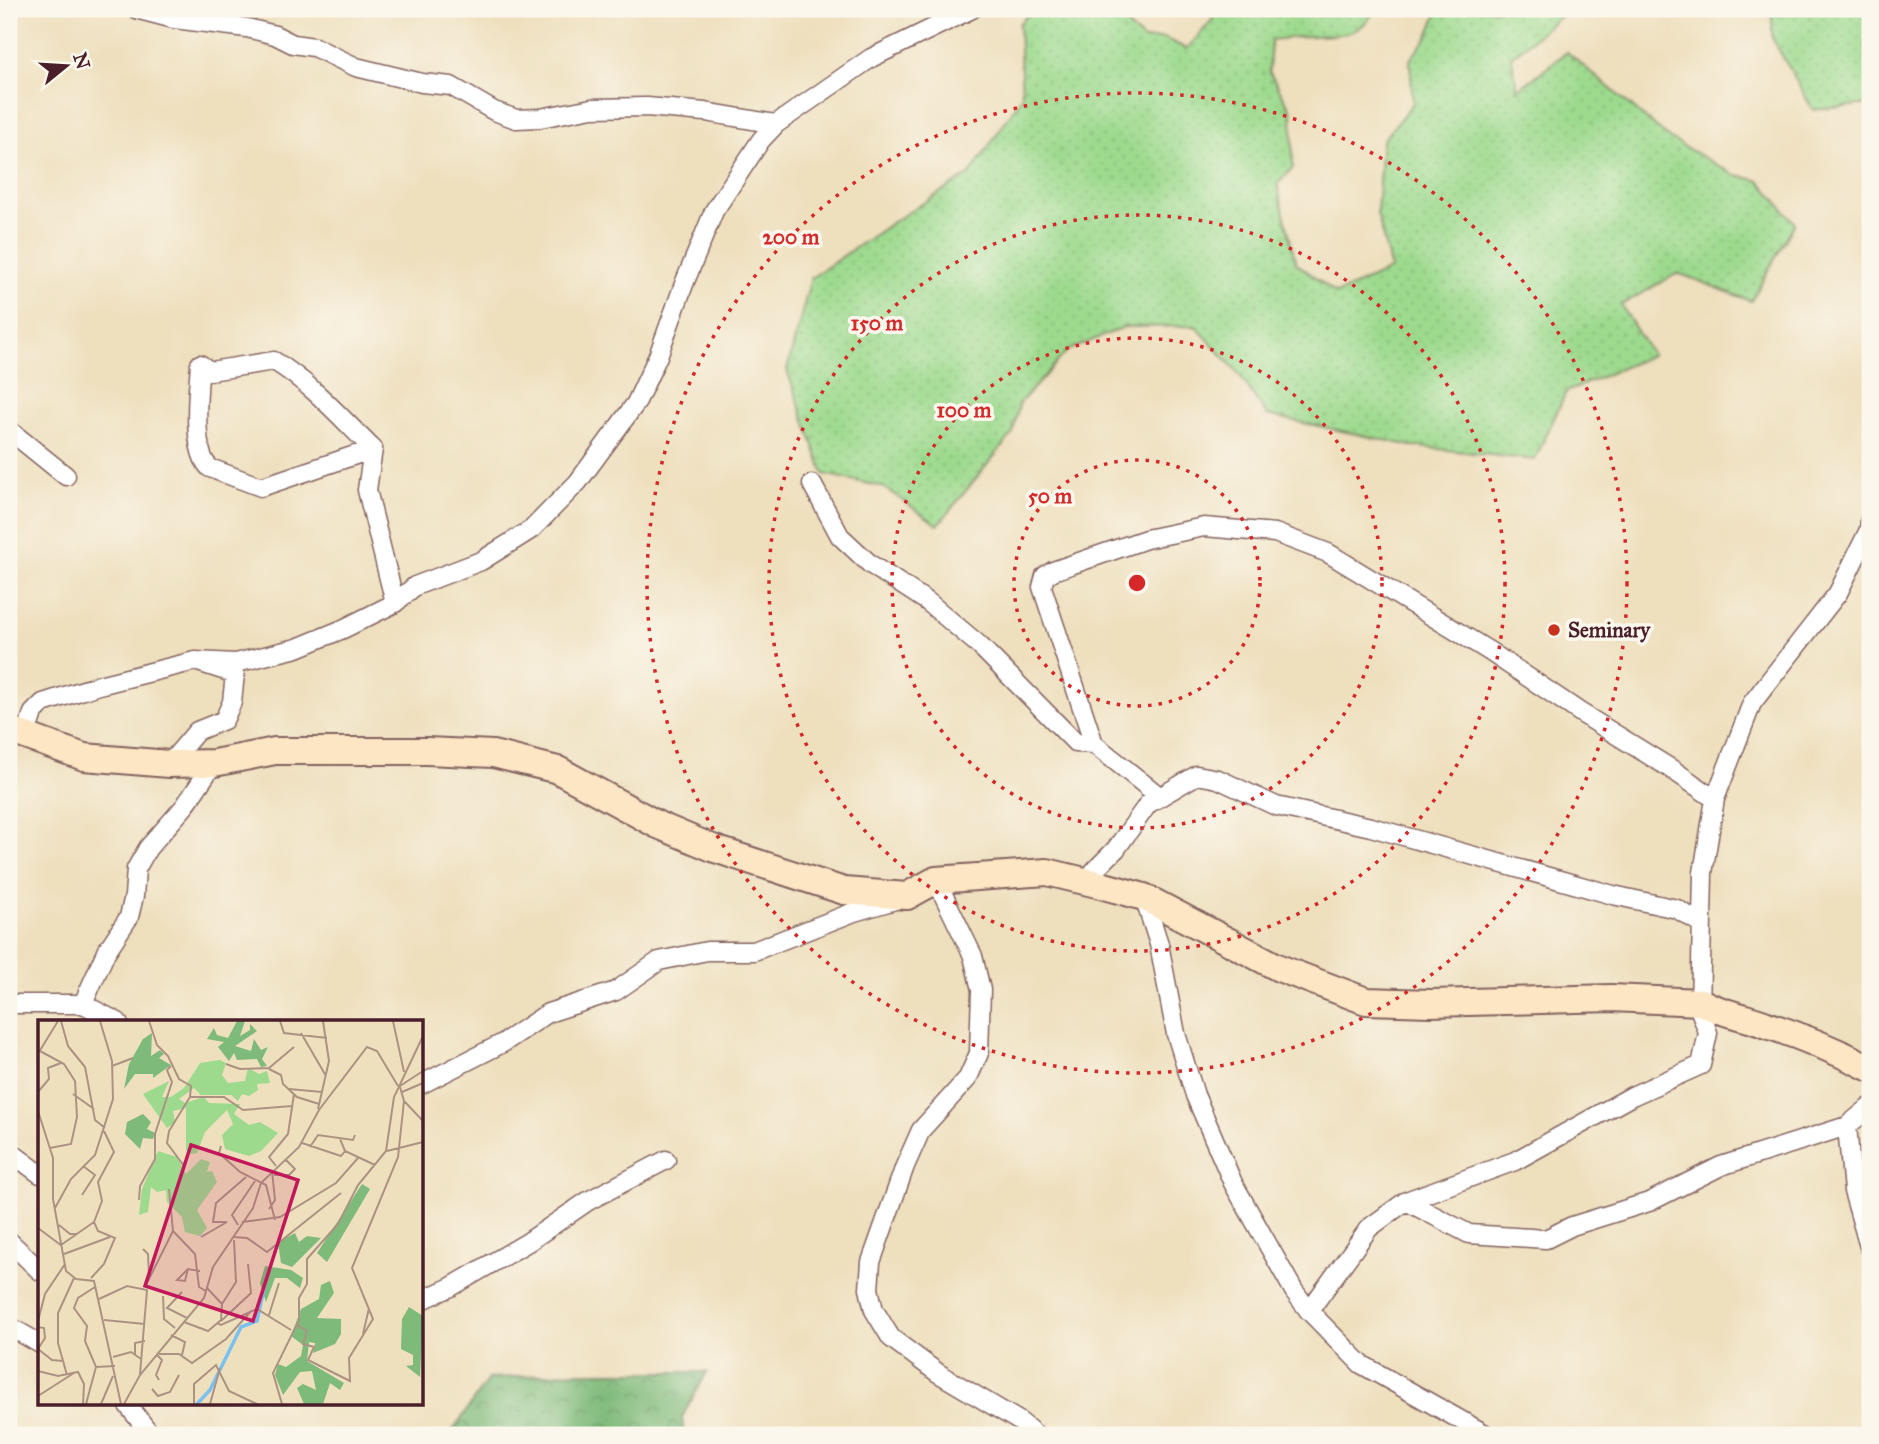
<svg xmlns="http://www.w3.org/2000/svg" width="1879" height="1444" viewBox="0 0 1879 1444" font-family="'IM FELL Great Primer',serif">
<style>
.grass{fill:url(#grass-dots);stroke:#747c5c;stroke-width:2}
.forest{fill:url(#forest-crowns);stroke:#646c52;stroke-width:2}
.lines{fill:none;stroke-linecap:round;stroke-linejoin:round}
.minor-casing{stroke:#83625e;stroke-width:21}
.secondary-casing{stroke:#83625e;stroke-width:30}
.minor{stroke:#fff;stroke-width:18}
.secondary{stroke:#fce6c4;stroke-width:26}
.ring{fill:none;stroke:#d62828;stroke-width:3.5;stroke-dasharray:3.5 7}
.poi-dot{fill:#c8321e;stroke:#fbf7ec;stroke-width:2.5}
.labels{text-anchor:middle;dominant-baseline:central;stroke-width:7;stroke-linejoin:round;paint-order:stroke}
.poi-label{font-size:21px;font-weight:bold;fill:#4a1f2b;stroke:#fbf7ec;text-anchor:start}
.inset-river{fill:none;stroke:#7ac0f1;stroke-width:3.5}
.inset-road{fill:none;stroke:#ac9283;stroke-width:2}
.view{fill:#c2185b;fill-opacity:0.15;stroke:#c2185b;stroke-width:3.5}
.inset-edge{fill:none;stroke:#4a1f2b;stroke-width:3.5}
.centre{fill:#d62828;stroke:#fbf7ec;stroke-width:3.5}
.ring-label{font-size:21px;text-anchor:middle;font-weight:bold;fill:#d62828;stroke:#fbf7ec;stroke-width:7;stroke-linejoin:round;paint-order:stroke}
</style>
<defs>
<pattern id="grass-dots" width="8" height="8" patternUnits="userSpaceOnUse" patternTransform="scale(1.75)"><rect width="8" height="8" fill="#9dda8e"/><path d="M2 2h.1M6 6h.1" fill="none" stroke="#89bb7b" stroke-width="1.8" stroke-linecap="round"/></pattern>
<pattern id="forest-crowns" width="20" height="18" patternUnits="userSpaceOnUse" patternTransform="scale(1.75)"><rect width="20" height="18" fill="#7eba79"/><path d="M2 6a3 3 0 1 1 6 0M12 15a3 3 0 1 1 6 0" fill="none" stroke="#699763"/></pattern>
</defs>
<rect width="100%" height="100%" fill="#fbf7ec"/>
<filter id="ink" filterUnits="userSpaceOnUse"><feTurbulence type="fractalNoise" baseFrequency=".0143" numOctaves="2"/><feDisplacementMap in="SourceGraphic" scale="14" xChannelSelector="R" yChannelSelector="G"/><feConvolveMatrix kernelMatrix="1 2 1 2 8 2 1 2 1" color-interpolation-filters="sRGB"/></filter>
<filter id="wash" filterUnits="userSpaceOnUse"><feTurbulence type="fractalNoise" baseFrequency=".00686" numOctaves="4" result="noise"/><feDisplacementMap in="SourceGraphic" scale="28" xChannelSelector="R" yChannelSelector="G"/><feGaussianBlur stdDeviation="1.57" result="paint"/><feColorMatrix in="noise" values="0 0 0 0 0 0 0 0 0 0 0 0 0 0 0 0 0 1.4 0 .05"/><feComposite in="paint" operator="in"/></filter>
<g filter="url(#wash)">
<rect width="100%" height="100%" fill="#eedfbd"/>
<path class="grass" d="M 1033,9 L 1120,9 L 1130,28 L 1144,40 L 1164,38 L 1187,49 L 1213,19 L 1212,9 L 1375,9 C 1362,36 1341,35 1315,36 C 1300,36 1285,38 1271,41 L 1269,71 L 1292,112 L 1293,168 L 1277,184 L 1296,263 L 1337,294 L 1391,269 L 1377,213 L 1382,141 L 1413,103 L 1410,60 L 1428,36 L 1439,9 L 1569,9 L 1511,57 L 1518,90 L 1567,52 L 1669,138 L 1733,174 L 1760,181 L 1795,223 L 1751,301 L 1678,273 L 1621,305 L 1652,355 L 1566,392 L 1535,460 L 1412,446 L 1267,415 L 1238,373 L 1196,326 L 1124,327 L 1067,351 L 1019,404 L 1013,433 L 938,525 L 883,487 L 824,474 L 787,370 L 811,278 L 893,222 L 970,174 L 1022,97 L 1019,24 Z
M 1772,9 L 1870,9 L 1870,104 L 1813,110 L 1772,38 Z"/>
<path class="forest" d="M 576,1372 L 707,1372 L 682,1417 L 684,1435 L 450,1435 L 488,1379 Z"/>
</g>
<g filter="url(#ink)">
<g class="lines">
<g class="minor-casing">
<path id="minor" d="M 136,9 L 174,19 L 247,28 L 275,35 L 293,44 L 314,47 L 356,67 L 422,83 L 451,86 L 494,111 L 516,119 L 540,118 L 592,108 L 647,107 L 705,112 L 776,124 L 761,140 L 714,211 L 684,284 L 658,356 L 636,403 L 578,482 L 532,529 L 481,561 L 415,586 L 395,603 L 343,629 L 297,648 L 236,663 L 195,661 L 235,674 L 232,702 L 224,720 L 197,731 L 169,764
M 776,124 L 871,58 L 972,9
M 274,361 C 312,384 341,418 373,449 L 261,487 L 210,468 C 191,452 198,388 200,364 L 210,371 Z
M 9,430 L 66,476
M 373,449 L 367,490 L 395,603
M 812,484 L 840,536 L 870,564 L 928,602 L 979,645 L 1076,743 L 1094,744 L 1159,796
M 26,734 L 33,713 L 43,703 L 99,685 L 195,661
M 1094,744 L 1042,587 L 1045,576 L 1053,571 L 1146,539 L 1204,527 L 1275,533 L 1328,553 L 1489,651 L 1581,713 L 1673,770 L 1715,799
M 936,880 L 973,956 L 981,990 L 979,1053 L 968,1078 L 921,1130 L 905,1166 L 871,1262 L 869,1289 L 874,1310 L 891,1338 L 938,1373 L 1019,1421 L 1036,1435
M 1097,884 L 1094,871 L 1116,849 L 1148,804 L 1197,775 L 1218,779 L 1276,806 L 1371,827 L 1613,895 L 1677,909 L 1702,924
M 1144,897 L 1159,944 L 1176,1034 L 1195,1095 L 1233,1183 L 1294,1291 L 1309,1311 L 1361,1364 L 1487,1435
M 9,1004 L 83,1004 L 118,1022
M 83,1004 L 106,952 L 129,917 L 134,896 L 136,869 L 148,848 L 184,807 L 214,763
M 422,1084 L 503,1043 L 548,1013 L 616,991 L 659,961 L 707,951 L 754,951 L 854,912 L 895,900
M 1847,1126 L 1853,1191 L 1870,1250
M 9,1151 L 40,1174
M 1406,1201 L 1469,1234 L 1546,1239 L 1572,1226 L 1649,1202 L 1721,1166 L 1847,1126 L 1870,1107
M 9,1241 L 40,1271
M 422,1300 L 451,1287 L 528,1242 L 588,1201 L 666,1160
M 1309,1311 L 1369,1228 L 1406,1201 L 1515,1161 L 1632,1096 L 1701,1065 L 1708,1033 L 1700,1010 L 1703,873 L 1715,799 L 1752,703 L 1838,593 L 1869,530 L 1870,520
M 9,1326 L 40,1344
M 127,1404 L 151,1435"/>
</g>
<g class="secondary-casing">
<path id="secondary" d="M 9,730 L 84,757 L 169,764 L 214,763 L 275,751 L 427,751 L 493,754 L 558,770 L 658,825 L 715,849 L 844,891 L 907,896 L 936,880 L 1047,872 L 1097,884 L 1144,897 L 1279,968 L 1366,1001 L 1431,1003 L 1611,998 L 1701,1002 C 1720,1013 1743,1016 1764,1024 C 1801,1036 1835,1050 1870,1068"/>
</g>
<use href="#minor" class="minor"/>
<use href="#secondary" class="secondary"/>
</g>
</g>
<g class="ring">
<circle cx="1137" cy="583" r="123"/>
<circle cx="1137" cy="583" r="245"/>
<circle cx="1137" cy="583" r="368"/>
<circle cx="1137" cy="583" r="490"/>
</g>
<circle class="poi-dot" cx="1554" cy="630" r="7"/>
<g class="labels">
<g class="poi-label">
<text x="1568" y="630">Seminary</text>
</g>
</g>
<g transform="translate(38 1020)">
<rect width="385" height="385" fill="#eedfbd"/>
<path d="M 182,40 L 188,43 L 184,55 L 190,63 L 207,61 L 210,48 L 221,54 L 229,51 L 232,63 L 219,64 L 220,70 L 211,76 L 204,74 L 200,81 L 193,75 L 163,75 L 156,68 L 141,79 L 147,83 L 166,77 L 171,83 L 202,84 L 196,94 L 211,105 L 222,102 L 240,113 L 223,131 L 211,136 L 187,129 L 184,115 L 195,104 L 189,90 L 167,112 L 159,133 L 153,134 L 148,130 L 148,88 L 135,91 L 137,102 L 129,108 L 105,74 L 131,61 L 124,77 L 133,77 L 146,68 L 162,43 ZM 120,131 L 139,137 L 148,154 L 163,139 L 172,142 L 169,152 L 174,151 L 179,162 L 159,190 L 169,208 L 162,216 L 147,212 L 144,197 L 129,182 L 128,170 L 119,172 L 113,167 L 110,192 L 101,195 L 104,169 Z" fill="#9dda8e"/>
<path d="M 199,1 L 207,1 L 202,16 L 212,10 L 212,4 L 219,11 L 197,26 L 213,31 L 216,19 L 223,30 L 230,27 L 224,39 L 229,46 L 223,47 L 219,39 L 199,40 L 196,33 L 191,41 L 180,27 L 186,22 L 169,19 L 176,8 L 179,15 L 190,18 ZM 114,13 L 113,36 L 122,30 L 126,34 L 121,38 L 133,45 L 115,58 L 115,54 L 97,54 L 86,69 L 91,44 L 105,19 ZM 105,94 L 113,102 L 109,109 L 117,113 L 115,119 L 105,118 L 102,129 L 87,114 L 89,102 ZM 324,164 L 332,169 L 289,242 L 279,233 ZM 257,213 L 261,222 L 269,216 L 283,218 L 254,247 L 243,243 L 240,222 ZM 227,246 L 253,250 L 265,258 L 262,268 L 249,258 L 237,258 L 228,282 L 222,263 ZM 292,261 L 296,273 L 279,298 L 303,299 L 303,314 L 297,324 L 275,333 L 277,323 L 271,322 L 269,341 L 306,363 L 302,370 L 292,363 L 285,384 L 266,384 L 259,368 L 265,364 L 278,370 L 274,351 L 262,352 L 245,375 L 237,355 L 240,344 L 248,347 L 263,336 L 265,325 L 253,316 L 263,289 L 281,279 L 283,265 ZM 371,287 L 385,296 L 382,357 L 368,346 L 375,345 L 375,335 L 363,329 L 364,299 Z" fill="#7eba79"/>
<path class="inset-river" d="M 159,384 L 172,370 L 203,307 L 219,301 L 229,255"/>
<path class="inset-road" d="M 23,1 L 30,26 L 47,47 L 57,100 L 67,108M 111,1 L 119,25 L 130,36 L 141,59 L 153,66 L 152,77 L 186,77 L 205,90 L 254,86M 242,1 L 246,13 L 289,18M 355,1 L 366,52M 263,13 L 288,56M 2,31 L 26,44 L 37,61 L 39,97 L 33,124 L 12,128M 1,32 L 20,1M 188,44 L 202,49 L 231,48 L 256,27M 74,46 L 95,38M 231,49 L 243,55 L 245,64 L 259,77 L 281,84M 362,66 L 385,51M 362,67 L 366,81 L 385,101M 251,69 L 284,72M 0,72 L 11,59 L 10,48 L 23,43M 364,72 L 385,63M 35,74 L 56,89M 280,89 L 291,41 L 285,1M 0,91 L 15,138 L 15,179 L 28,251 L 38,259 L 56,261 L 83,384M 302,119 L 307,131 L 337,145M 264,123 L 303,136 L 307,131M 183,126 L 181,133 L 202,152 L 228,165 L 237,200M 272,127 L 280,115 L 315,120 L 317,115M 349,131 L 385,122M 146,146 L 129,123 L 131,111 L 152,77M 238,146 L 231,137 L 250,114 L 256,74M 236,155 L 251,155 L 257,149 L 247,139M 131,169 L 135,211M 44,175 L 57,155 L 45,146M 101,180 L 102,166 L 117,139 L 117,114 L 134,62 L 129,50 L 133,46M 17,188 L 33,159 L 57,135 L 75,79 L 74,41 L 62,1M 231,189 L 237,180 L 234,151M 56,202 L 64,181 L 60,162 L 76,132 L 66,111M 189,202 L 175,202 L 178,183 L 208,157M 204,202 L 242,197 L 298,163 L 320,138M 21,205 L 32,214 L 39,214M 200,205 L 194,195 L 217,161M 0,208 L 24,226M 163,217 L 189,202M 196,217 L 209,218 L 229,232 L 303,173M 23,225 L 56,202 L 60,211 L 77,218 L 66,244 L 53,258M 105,229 L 110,234 L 111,256M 26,234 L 72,217M 150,249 L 147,261 L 139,260 L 150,249 L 162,251M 57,267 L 40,278 L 36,288 L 49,306 L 47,321 L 58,347 L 77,346M 107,267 L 135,211 L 157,234 L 161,267 L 168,271M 169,268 L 184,284M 144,272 L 129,288 L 149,298M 125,276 L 126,299 L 137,308M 61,279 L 89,266 L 109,270 L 102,354M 231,295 L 241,263M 66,300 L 107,304M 0,301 L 7,274 L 27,244M 183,301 L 213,273 L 210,244M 146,302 L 170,311 L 183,300 L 184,284 L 198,262 L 196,220M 179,303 L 183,305 L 219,289 L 253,310M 258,304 L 269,311 L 265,324 L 276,327 L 270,340 L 312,361 L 311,338 L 335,299 L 314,248 L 360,137 L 366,81M 0,307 L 6,308 L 7,318 L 0,329M 325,314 L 331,288M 133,315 L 147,322 L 144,335M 0,329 L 14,340 L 25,341M 97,334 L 97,323 L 107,321M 121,334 L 141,334 L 154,343 L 188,319 L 213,291M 119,335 L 124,340 L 118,355 L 121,360M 75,337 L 93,332 L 103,339M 0,351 L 20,356 L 40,352 L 46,364 L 45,384M 29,355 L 20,323 L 20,293 L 36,258M 114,369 L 120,376 L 132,372 L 141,355M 0,376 L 36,353M 48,384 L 58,347M 63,384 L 75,356M 86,384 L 102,355 L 166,278 L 175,247 L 215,188 L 223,163 L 261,127 L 281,90 L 329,27 L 339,31 L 360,66M 156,384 L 156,364 L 178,345 L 191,371 L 219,384M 172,384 L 182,348M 244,384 L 235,353 L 261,300 L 261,278 L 269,264 L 269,239 L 300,204 L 320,165 L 348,131 L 356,77 L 385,16"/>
<path class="view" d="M 153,125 L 260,160 L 215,301 L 107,266 Z"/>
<rect width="385" height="385" class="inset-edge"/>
</g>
<circle cx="1137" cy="583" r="10" class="centre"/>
<g class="ring-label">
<text x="791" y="244">200 m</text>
<text x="877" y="330">150 m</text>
<text x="964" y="417">100 m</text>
<text x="1050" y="503">50 m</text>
</g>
<rect width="1879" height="1444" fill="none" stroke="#fbf7ec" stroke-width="35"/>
<g transform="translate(66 66) rotate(72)" stroke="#fbf7ec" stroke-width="5" paint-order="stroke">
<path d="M0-5L12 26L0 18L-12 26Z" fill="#4a1f2b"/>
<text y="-10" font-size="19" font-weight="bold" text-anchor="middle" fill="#4a1f2b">N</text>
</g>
</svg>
